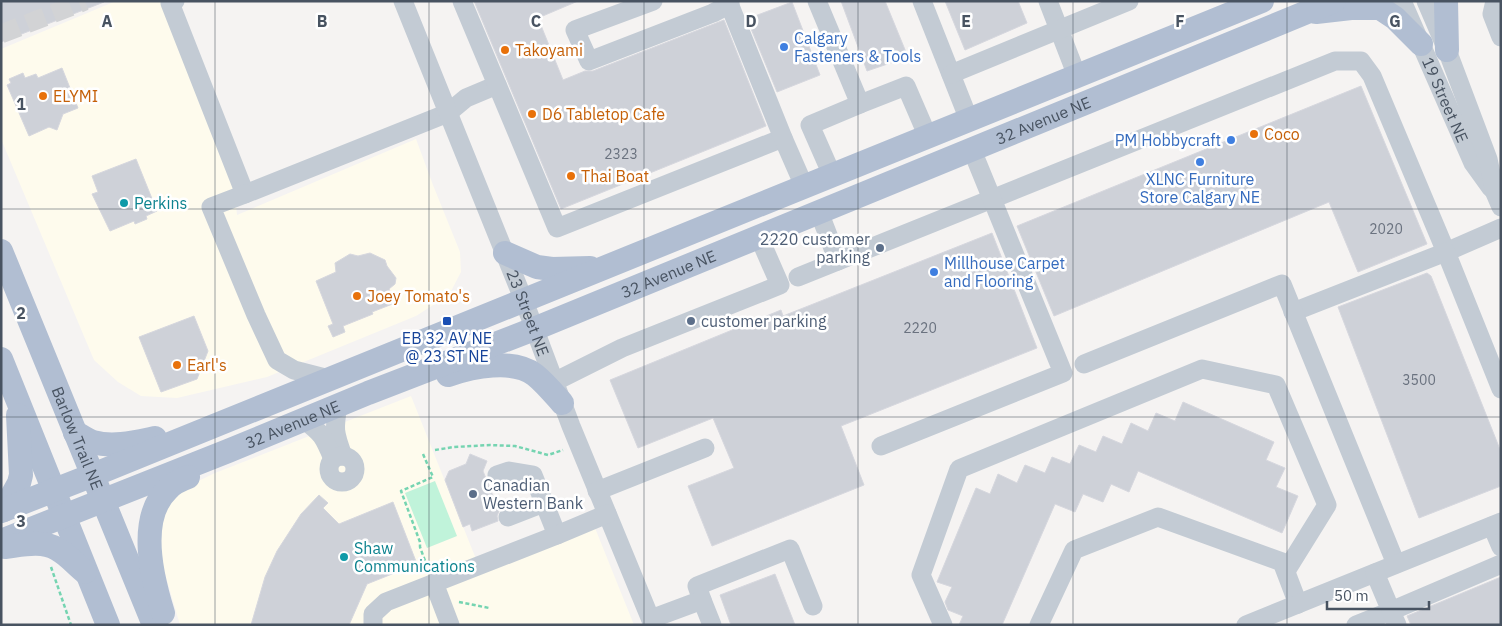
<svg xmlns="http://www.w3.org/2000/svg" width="1502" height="626" viewBox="0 0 1502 626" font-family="'IBM Plex Sans',sans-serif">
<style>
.commercial{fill:#fefbed}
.green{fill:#c0f3da}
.building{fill:#ced1d8;stroke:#d6d7de}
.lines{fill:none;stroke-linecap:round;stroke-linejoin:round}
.minor-tunnel{stroke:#d2d3d5;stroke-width:19;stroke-dasharray:19 9;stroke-linecap:butt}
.path{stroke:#75d4b1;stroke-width:2.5;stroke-dasharray:4 2.5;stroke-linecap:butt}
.minor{stroke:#c3cbd4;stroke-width:19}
.major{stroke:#b1bed2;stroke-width:24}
.grid{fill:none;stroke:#485361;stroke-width:1;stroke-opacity:0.55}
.shop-dot{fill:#3f7fe0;stroke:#fff;stroke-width:2}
.food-dot{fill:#e8710a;stroke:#fff;stroke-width:2}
.culture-dot{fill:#0f9aa8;stroke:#fff;stroke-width:2}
.service-dot{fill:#5c6f8a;stroke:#fff;stroke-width:2}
.transit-dot{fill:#1a4fb4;stroke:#fff;stroke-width:2}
.labels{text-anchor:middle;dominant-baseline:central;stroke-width:5;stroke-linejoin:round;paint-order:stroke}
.number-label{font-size:14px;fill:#6a727f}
.shop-label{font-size:16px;fill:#366cbe;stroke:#fff;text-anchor:start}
.food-label{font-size:16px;fill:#c56008;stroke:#fff;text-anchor:start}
.street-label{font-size:16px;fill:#485361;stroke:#fff}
.culture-label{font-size:16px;fill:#0d838f;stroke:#fff;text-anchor:start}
.service-label{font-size:16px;fill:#4e5e75;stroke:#fff;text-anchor:start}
.transit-label{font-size:16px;fill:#164399;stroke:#fff}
.grid-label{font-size:16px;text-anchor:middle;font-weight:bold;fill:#485361;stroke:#fff;stroke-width:5;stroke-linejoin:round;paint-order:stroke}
</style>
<rect width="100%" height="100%" fill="#f5f3f2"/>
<path class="commercial" d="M 116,1 L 163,1 L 234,183 L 237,215 L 416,139 L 433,185 L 460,252 L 461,272 L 449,295 L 416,316 L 267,377 L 177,398 L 141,396 L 118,382 L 94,360 L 1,139 L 1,49 Z
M 411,396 L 476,559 L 589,513 L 634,625 L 180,625 L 163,567 L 160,546 L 162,520 L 169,505 L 186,487 L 215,473 Z"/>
<path class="green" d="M 435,481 L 457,536 L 427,548 L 405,493 Z"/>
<path class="building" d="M 5,1 L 103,1 L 104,2 L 1,42 L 1,3 Z
M 474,1 L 578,1 L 538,18 L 563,80 L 585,71 L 593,71 L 724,20 L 766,126 L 561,209 Z
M 841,1 L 885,1 L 908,57 L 867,71 Z
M 945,1 L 1018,1 L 1027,23 L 965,50 Z
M 792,2 L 820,75 L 777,92 L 747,19 Z
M 62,68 L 78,108 L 63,114 L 57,130 L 49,127 L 29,136 L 7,85 L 11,83 L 9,79 L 23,73 L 25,78 L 36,74 L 38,78 Z
M 1361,86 L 1427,244 L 1358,272 L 1329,202 L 1054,316 L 1017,226 Z
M 136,159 L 157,211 L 146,216 L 147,219 L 135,224 L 134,221 L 110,231 L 92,194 L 98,192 L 92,176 Z
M 992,233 L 1037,348 L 841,426 L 864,485 L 712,546 L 688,486 L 734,468 L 713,418 L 638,448 L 610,380 L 781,310 L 783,316 Z
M 370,253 L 385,260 L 387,266 L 396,278 L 395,284 L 389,289 L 395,303 L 372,312 L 373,314 L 343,326 L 345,332 L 333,337 L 328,326 L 333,324 L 316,281 L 336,272 L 335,263 L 350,254 L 358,256 Z
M 1427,273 L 1431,276 L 1501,452 L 1501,486 L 1419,518 L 1338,307 Z
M 194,316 L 208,351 L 197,379 L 161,392 L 139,337 Z
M 1183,402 L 1274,442 L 1266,460 L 1285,468 L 1276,487 L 1298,496 L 1282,533 L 1138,471 L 1129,492 L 1111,484 L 1103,502 L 1083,494 L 1075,512 L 1055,504 L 1002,625 L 959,625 L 963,616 L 948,610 L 945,602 L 952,587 L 937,582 L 976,488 L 990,494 L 998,474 L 1017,483 L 1025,465 L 1045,473 L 1052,457 L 1070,464 L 1079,445 L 1096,452 L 1103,436 L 1122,444 L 1131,423 L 1148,431 L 1156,413 L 1175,421 Z
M 470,454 L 487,461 L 483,471 L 499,511 L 497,516 L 498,521 L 472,531 L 470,524 L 463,527 L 445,480 L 449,471 L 466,464 Z
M 319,495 L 328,503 L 323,508 L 339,524 L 393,502 L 417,564 L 367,584 L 349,625 L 251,625 L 265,577 L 277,551 L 301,514 Z
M 775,574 L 795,625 L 731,625 L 720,595 Z
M 1501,577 L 1501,625 L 1411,625 L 1407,616 Z"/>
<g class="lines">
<path class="minor-tunnel" d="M 1,34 L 85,1"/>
<path class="path" d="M 435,450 L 454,447 L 490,445 L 515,446 L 548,455 L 563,450
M 423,454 L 433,477 L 401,491 L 420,542 L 420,547 L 428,569
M 51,567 L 71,625
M 459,602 L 489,608"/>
<g class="minor">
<path d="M 175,1 L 170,3 L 245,194 L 448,113 L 466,98 L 497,85"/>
<path id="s1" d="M 403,1 L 524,301 L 571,426 L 653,625"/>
<path d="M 462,1 L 557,228 L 783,138"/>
<path d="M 653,1 L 575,30 L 589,61 L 713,13 L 730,4"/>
<path d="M 728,1 L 783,138 L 804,186"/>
<path d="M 817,1 L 860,104 L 810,125 L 832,175"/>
<path d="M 922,1 L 969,120"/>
<path d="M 1048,1 L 1077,76"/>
<path id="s2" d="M 1402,1 L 1473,163 L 1491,188"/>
<path d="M 1426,1 L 1447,50 L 1488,159 L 1495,193 L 1501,207"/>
<path d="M 1495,1 L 1492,14 L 1501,37"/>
<path d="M 951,74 L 1129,1"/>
<path d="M 860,104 L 906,86 L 928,137"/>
<path d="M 245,194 L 211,207 L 256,315 L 277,360 L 294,370 L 329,379"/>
<path d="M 819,212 L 838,261"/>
<path d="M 798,277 L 1335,61 L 1361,61 L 1372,76 L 1446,252 L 1501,228"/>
<path d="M 1293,312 L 1446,252 L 1501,389"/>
<path d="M 1084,364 L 1282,284 L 1396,564"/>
<path d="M 554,382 L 622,348 L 780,285 L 759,237"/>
<path d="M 338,405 C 334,429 334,432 343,456"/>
<path d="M 303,419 C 322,433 324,437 333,459"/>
<path d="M 881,446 L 1063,373 L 972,150"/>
<circle cx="342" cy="469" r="13"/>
<path d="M 497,475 L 509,471 L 533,475 L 557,535"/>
<path d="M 597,491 L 705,448"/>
<path d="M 508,517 L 544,503"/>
<path d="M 1492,526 L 1501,547"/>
<path d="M 434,583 L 450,625"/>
<path d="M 702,600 L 697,586 L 790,549 L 813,606"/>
<path d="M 651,619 L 702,600 L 712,625"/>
<path d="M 373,625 L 373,614 L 386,602 L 557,535 L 607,514"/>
<path d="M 943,625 L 921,575 L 959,469 L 1202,369 L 1276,385 L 1327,505 L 1286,571"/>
<path d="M 1039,625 L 1074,550 L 1158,517 L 1282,562 L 1298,604"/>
<path d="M 1246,625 L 1501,522"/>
<path d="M 1356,625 L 1391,611 L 1375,573"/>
<path d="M 1397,625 L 1391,611 L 1501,564"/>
</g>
<g class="major">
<path d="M 1446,1 L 1447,50"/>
<path d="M 1316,12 L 1351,8 L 1380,8 L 1395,18 L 1421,44"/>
<path id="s3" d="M 1,251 L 154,625"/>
<path d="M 505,253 L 537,267 L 552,269 L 590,268"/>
<path d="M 1,359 L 108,625"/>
<path d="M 448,375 C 472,367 513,358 535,375 C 545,383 554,394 562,403"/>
<path d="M 75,433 C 81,435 87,440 93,442 C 113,448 136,442 155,438"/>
<path d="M 4,510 L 19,483 L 21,475 L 18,415"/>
<path d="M 1,511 L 93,475 L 1262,1"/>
<path id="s4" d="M 1,541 L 228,451 L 368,393 L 534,329 L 1334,1"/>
<path d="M 5,547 C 22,545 42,540 57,549 C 67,554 76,565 85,572"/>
<path d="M 163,613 C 152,578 137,518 168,489 C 173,483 180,480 188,477"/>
</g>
</g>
<path class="grid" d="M 215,1 L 215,625M 429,1 L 429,625M 644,1 L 644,625M 858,1 L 858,625M 1073,1 L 1073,625M 1287,1 L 1287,625M 1,209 L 1501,209M 1,417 L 1501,417"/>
<g class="shop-dot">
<circle cx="784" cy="47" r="5"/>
<circle cx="1231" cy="140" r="5"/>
<circle cx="1200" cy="162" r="5"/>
<circle cx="934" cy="272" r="5"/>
</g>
<g class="food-dot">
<circle cx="505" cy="50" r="5"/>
<circle cx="43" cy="96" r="5"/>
<circle cx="532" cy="114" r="5"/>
<circle cx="1254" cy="134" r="5"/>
<circle cx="571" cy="176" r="5"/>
<circle cx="357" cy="296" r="5"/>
<circle cx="177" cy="365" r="5"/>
</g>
<g class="culture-dot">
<circle cx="124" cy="203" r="5"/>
<circle cx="344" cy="557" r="5"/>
</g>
<g class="service-dot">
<circle cx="880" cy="248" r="5"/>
<circle cx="691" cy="321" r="5"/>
<circle cx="473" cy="494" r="5"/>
</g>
<rect class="transit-dot" x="442" y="316" width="10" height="10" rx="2.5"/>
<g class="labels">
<g class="number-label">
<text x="621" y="154">2323</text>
<text x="1386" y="229">2020</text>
<text x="920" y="328">2220</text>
<text x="1419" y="380">3500</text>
</g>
<g class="shop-label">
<text x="794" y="38">Calgary<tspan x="794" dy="18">Fasteners &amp; Tools</tspan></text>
<text x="1221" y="140" text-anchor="end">PM Hobbycraft</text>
<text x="1200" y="179" text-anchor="middle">XLNC Furniture<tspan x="1200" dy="18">Store Calgary NE</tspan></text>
<text x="944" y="263">Millhouse Carpet<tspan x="944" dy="18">and Flooring</tspan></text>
</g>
<g class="food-label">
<text x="515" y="50">Takoyami</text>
<text x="53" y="96">ELYMI</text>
<text x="542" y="114">D6 Tabletop Cafe</text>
<text x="1264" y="134">Coco</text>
<text x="581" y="176">Thai Boat</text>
<text x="367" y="296">Joey Tomato's</text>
<text x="187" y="365">Earl's</text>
</g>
<g class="street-label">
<text stroke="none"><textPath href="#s2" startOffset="108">19 Street NE</textPath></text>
<text stroke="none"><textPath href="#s4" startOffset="1124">32 Avenue NE</textPath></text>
<text stroke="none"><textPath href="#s4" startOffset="719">32 Avenue NE</textPath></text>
<text stroke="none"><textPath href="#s1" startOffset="336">23 Street NE</textPath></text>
<text stroke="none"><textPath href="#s4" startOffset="314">32 Avenue NE</textPath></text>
<text stroke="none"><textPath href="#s3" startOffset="202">Barlow Trail NE</textPath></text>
</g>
<g class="culture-label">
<text x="134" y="203">Perkins</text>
<text x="354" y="548">Shaw<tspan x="354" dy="18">Communications</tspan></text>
</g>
<g class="service-label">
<text x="870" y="239" text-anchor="end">2220 customer<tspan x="870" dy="18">parking</tspan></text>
<text x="701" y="321">customer parking</text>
<text x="483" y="485">Canadian<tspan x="483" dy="18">Western Bank</tspan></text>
</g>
<g class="transit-label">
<text x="447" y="338">EB 32 AV NE<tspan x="447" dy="18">@ 23 ST NE</tspan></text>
</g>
</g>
<g class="grid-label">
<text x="107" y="27">A</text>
<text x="322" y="27">B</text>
<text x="536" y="27">C</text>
<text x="751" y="27">D</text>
<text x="966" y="27">E</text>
<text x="1180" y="27">F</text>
<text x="1395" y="27">G</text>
<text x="21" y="110">1</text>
<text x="21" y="319">2</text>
<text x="21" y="527">3</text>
</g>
<rect width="1502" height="626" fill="none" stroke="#485361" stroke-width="5"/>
<path d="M1327 601v8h102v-8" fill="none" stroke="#485361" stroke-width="2.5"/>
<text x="1334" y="601" font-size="15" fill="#485361" stroke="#ffffff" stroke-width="4" paint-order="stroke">50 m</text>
</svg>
